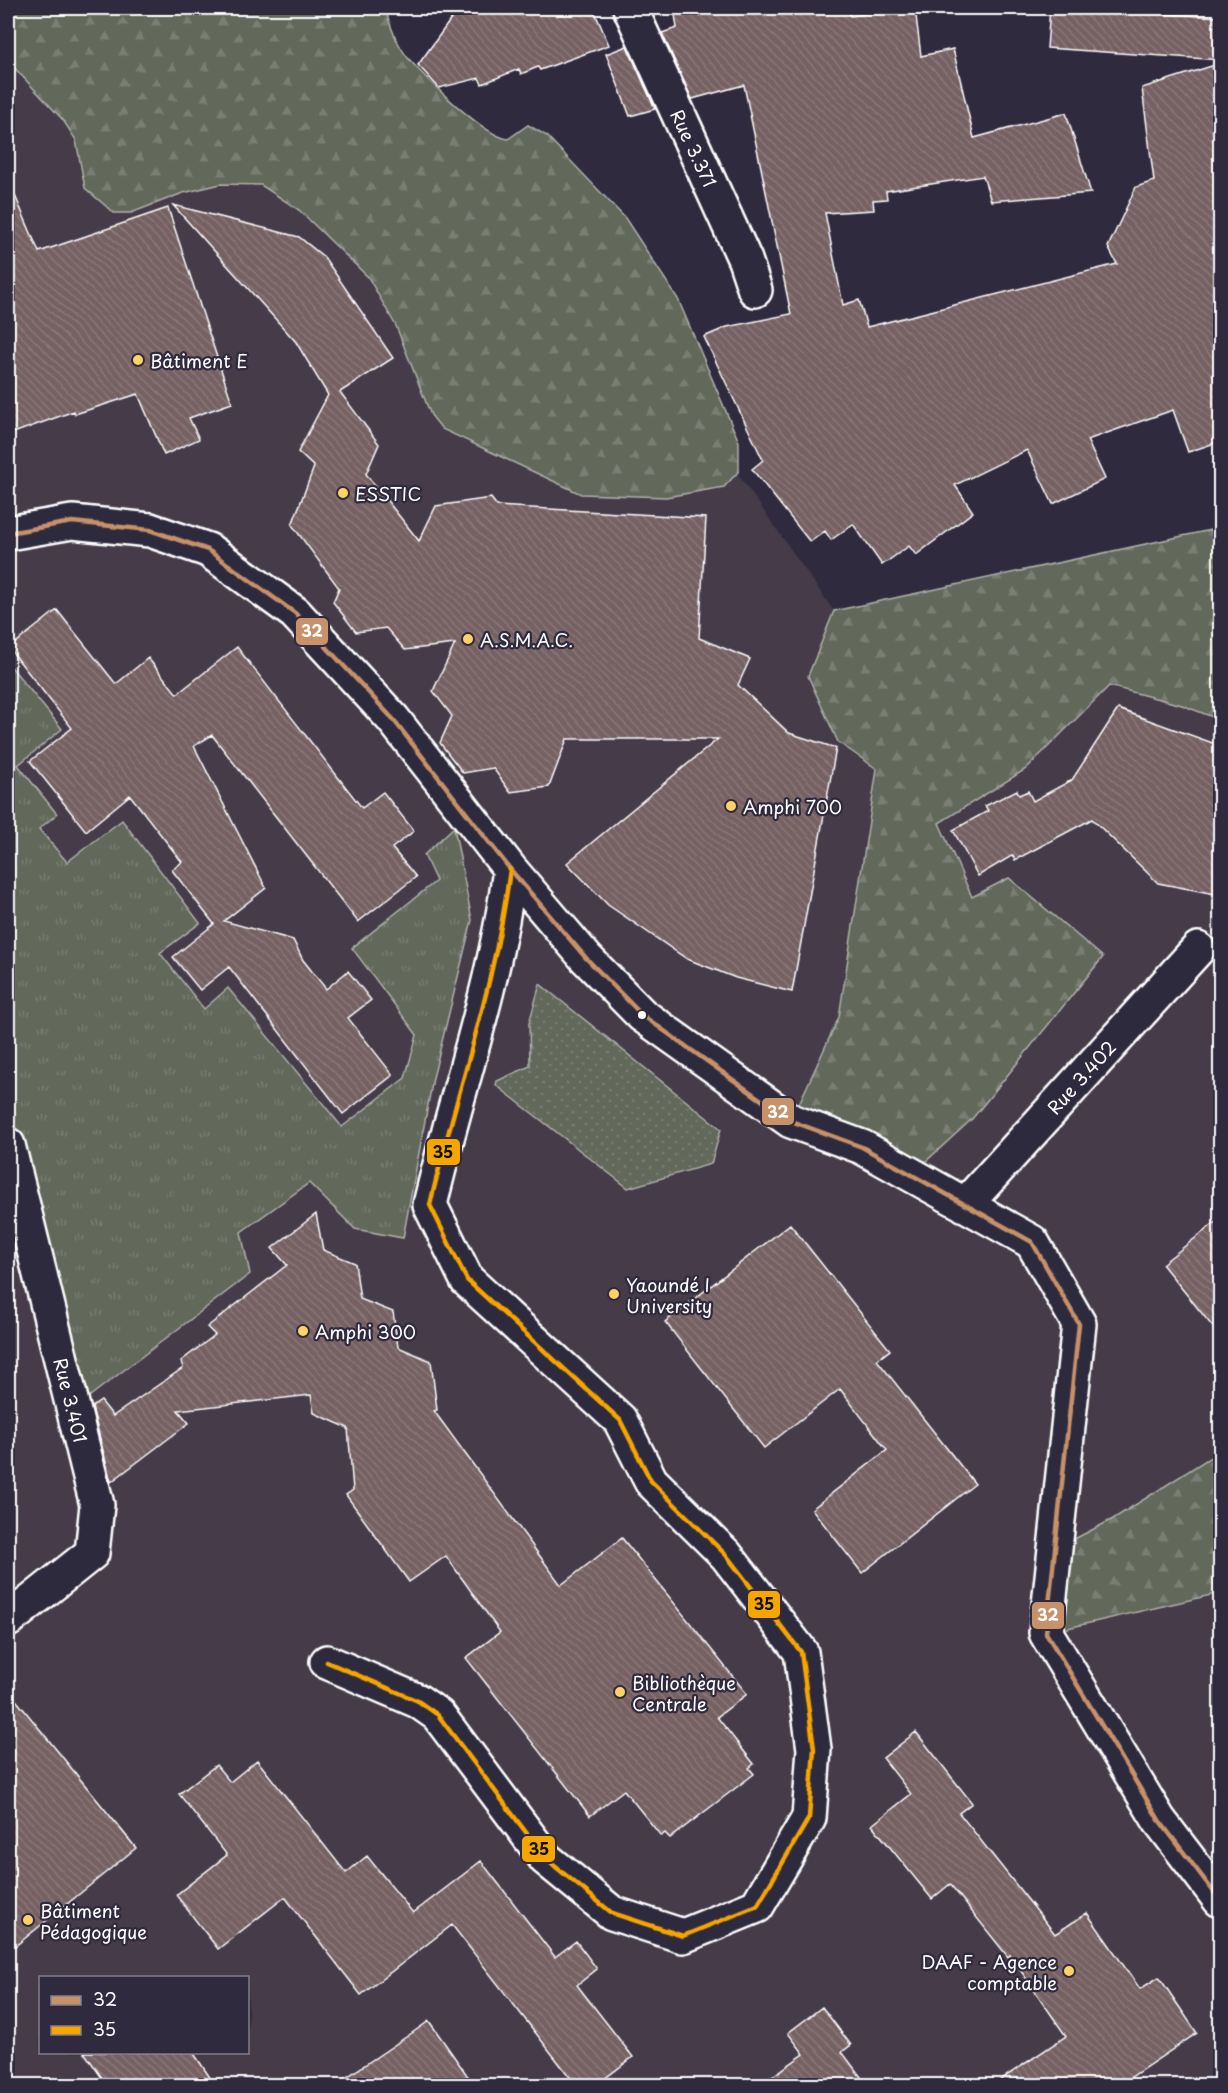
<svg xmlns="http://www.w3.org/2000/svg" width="1228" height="2093" viewBox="0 0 1228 2093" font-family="'Playpen Sans',sans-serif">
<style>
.built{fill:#443a48;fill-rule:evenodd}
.grass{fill:url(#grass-tufts);stroke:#b0b3ac;stroke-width:1.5}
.forest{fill:url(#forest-firs);stroke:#b0b3ac;stroke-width:1.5}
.park{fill:url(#park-dots);stroke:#b0b3ac;stroke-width:1.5}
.building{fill:url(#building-back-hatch);stroke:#fff;stroke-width:1.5}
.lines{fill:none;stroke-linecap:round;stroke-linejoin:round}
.minor-casing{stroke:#fff;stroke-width:38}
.minor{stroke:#2f2a3d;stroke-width:33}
.bus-1-casing{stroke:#2f2a3d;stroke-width:9}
.bus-2-casing{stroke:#2f2a3d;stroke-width:9}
.bus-1{stroke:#c7916a;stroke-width:4.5}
.bus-2{stroke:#f7a600;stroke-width:4.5}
.poi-dot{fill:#ffd166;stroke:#2f2a3d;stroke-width:2}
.bus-dot{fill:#fff;stroke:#2f2a3d;stroke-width:2}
.labels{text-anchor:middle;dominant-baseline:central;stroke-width:4.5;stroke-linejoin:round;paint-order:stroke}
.street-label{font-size:18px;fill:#fff;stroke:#2f2a3d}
.poi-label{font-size:18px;fill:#fff;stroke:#2f2a3d;text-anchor:start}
.line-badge{stroke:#2f2a3d;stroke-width:2}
.badge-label{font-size:16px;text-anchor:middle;font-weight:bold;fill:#fff}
.pale-badge-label{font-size:16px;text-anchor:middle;font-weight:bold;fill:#111}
</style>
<defs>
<pattern id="grass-tufts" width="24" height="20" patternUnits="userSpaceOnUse" patternTransform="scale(1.5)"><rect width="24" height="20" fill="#62675a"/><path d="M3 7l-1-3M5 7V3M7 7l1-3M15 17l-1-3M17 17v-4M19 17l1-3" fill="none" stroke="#7a7e73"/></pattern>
<pattern id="forest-firs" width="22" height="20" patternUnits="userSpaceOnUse" patternTransform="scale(1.5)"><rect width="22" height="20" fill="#62675a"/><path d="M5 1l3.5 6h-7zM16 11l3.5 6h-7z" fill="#7a7e73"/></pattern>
<pattern id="park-dots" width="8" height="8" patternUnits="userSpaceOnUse" patternTransform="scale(1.5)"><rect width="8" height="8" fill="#62675a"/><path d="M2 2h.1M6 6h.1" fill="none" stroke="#7a7e73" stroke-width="1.8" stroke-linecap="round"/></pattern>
<pattern id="building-back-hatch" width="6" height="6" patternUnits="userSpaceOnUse" patternTransform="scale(1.5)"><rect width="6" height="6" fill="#756062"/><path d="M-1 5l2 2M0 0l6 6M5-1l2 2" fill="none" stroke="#8a787a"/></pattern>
</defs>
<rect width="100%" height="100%" fill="#2f2a3d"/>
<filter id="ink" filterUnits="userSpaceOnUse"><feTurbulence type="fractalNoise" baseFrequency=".0167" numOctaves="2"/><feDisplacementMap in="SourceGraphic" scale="12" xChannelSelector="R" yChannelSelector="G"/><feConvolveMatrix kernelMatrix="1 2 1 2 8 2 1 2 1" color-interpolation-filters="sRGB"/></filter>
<g filter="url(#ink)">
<path class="built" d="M 8,8 L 528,174 L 834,611 L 1220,528 L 1220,2085 L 8,2086 ZM 40,1978 L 248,1978 L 248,2052 L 40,2052 Z"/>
<path class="grass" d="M 8,663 L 62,729 L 18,765 L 57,814 L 39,829 L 67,862 L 122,820 L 200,923 L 160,953 L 204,1009 L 228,988 L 342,1127 L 405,1078 L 417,1035 L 352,948 L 436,881 L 424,855 L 454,827 L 472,920 L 433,1078 L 403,1238 L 355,1229 L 309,1183 L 241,1232 L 250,1274 L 73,1409 L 8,1145 Z"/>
<path class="forest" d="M 8,8 L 385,8 C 390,25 396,43 408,58 C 425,78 484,136 508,139 L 528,125 L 547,136 L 625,218 L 678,299 L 739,442 L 739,471 L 724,487 L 666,497 L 581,494 L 442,429 L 431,415 L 396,326 L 368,277 L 299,210 L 261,185 L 221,184 L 183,193 L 131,213 L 114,213 L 85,188 L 76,140 L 63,120 L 8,61 Z
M 1220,528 L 1220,720 L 1182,705 L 1109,686 L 1026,769 L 939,823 L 972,897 L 1009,878 L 1103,957 L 972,1119 L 912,1174 L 791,1121 L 839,1017 L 877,769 L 838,742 L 808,676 L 834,611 Z
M 1220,1451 L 1220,1593 L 1046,1633 L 1055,1549 L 1113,1519 Z"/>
<path class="park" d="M 540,984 L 721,1129 L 711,1164 L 628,1188 L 496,1085 L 497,1081 L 530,1066 L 529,1023 Z"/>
<path class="building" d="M 459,8 L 593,8 L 609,45 L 540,70 L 538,67 L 521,74 L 519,69 L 482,84 L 479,78 L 439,88 L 418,65 Z
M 674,8 L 849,8 L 850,16 L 915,8 L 921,56 L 953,49 L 974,138 L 1066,113 L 1091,193 L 991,201 L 983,176 L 886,191 L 887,199 L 873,200 L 874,210 L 825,213 L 843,305 L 859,300 L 867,327 L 1117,264 L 1108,247 L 1136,187 L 1154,181 L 1142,88 L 1221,63 L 1221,441 L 1188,452 L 1173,410 L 1087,440 L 1105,479 L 1053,504 L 1027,450 L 955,485 L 973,512 L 916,555 L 909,546 L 882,565 L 853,524 L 831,540 L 825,531 L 810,542 L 752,469 L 763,460 L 704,337 L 727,327 L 791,314 L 744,85 L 692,99 L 662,33 L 677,28 Z
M 1050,8 L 1147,8 L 1147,13 L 1221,17 L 1221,60 L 1047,48 Z
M 627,46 L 655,109 L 630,116 L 606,54 Z
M 8,179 L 39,252 L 168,208 L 232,403 L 189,418 L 199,439 L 164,455 L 138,394 L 75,414 L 74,411 L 8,435 Z
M 173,205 L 299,237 L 324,257 L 393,358 L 340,392 L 379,444 L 366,474 L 419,541 L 436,506 L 491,498 L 497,506 L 706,518 L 699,638 L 750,659 L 738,685 L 789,733 L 836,748 L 792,992 L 736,978 L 687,959 L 608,905 L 567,863 L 718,739 L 567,739 L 549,787 L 510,792 L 493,768 L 463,773 L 440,743 L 452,716 L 433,691 L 455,644 L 405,650 L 386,628 L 356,632 L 333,602 L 339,588 L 292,525 L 314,467 L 298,452 L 328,395 L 296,342 Z
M 57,610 L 116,684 L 148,658 L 177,694 L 237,647 L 362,808 L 383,792 L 414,831 L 392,848 L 416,877 L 358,922 L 212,735 L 194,746 L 266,888 L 224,921 L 293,940 L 303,960 L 326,989 L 348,971 L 371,1000 L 348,1018 L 393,1075 L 343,1114 L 229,967 L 200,990 L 173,957 L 214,924 L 172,870 L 182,862 L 130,795 L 86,831 L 30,761 L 72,728 L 9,648 Z
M 1118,709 L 1221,746 L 1221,895 L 1158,883 L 1092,819 L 1015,860 L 1013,855 L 978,876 L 953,830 L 988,811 L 985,806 L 1017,790 L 1019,795 L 1028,791 L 1033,801 L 1072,780 Z
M 316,1214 L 323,1250 L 355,1263 L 360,1299 L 393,1312 L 398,1347 L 431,1361 L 437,1410 L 434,1411 L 561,1585 L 622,1538 L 747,1694 L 717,1717 L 754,1764 L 749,1768 L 754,1774 L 670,1838 L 665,1833 L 661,1836 L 624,1790 L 590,1816 L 466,1658 L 500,1632 L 446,1556 L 409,1582 L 346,1495 L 353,1490 L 348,1428 L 314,1413 L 311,1395 L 178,1410 L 189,1423 L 111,1482 L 92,1407 L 101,1401 L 113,1416 L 183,1368 L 181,1361 L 215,1335 L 207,1327 L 287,1265 L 272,1248 Z
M 1221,1218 L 1221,1337 L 1162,1264 Z
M 790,1224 L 890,1350 L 877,1360 L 975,1484 L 862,1573 L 812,1509 L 887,1450 L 840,1389 L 764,1448 L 665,1322 Z
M 8,1690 L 136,1848 L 8,1952 Z
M 916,1732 L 972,1803 L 959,1813 L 1055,1934 L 1087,1913 L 1140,1989 L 1159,1977 L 1197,2033 L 1119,2085 L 993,2085 L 1066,2036 L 1010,1955 L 1008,1957 L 950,1884 L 932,1899 L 872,1825 L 911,1794 L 883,1758 Z
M 257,1760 L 346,1873 L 367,1856 L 413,1913 L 481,1861 L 555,1957 L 576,1941 L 597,1969 L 577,1985 L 633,2057 L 596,2085 L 576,2085 L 452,1925 L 361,1995 L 285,1897 L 218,1949 L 176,1895 L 227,1855 L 179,1794 L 216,1765 L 230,1782 Z
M 822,2007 L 851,2045 L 842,2052 L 867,2085 L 760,2085 L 804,2054 L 788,2033 Z
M 429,2021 L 474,2085 L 335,2085 L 412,2033 Z
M 84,2052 L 193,2052 L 215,2085 L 107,2085 Z"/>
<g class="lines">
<g class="minor-casing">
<path id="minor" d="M 630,8 L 745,260 L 755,290
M 8,533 L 72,522 L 150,530 L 208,550 L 295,613 L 393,719 L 510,869 L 586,958 L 642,1015 L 791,1121 L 862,1147 L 1032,1242 L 1079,1324 L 1046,1633 L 1159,1820 L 1220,1900
M 8,1145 L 97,1505 L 92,1553 L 8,1620
M 965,1205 L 1198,949
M 327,1662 L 418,1701 L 438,1715 L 546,1859 L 612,1913 L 683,1936 L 757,1906 L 809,1818 L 814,1749 L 801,1652 L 726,1555 L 651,1481 L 620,1420 L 467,1280 L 430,1205 C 456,1093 496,984 510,869"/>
</g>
<use href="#minor" class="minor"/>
<g class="bus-1-casing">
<path id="bus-1" d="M 8,533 L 72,522 L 150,530 L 208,550 L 295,613 L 393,719 L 510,869 L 586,958 L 642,1015 L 791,1121 L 862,1147 L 1032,1242 L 1079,1324 L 1046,1633 L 1159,1820 L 1220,1900"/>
</g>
<g class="bus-2-casing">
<path id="bus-2" d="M 327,1662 L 418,1701 L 438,1715 L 546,1859 L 612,1913 L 683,1936 L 757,1906 L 809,1818 L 814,1749 L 801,1652 L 726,1555 L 651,1481 L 620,1420 L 467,1280 L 430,1205 C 456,1093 496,984 510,869"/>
</g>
<use href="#bus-1" class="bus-1"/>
<use href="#bus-2" class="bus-2"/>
</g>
</g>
<g class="poi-dot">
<circle cx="138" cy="360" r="6"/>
<circle cx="343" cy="493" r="6"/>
<circle cx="468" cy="639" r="6"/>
<circle cx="731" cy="806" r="6"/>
<circle cx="614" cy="1294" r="6"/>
<circle cx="303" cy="1331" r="6"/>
<circle cx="620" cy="1692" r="6"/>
<circle cx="28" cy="1920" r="6"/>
<circle cx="1069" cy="1971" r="6"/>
</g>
<circle class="bus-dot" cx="642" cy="1015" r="5"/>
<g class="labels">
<g class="street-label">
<text transform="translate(694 148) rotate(65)">Rue 3.371</text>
<text transform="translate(1081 1077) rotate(-48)">Rue 3.402</text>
<text transform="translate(71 1400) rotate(76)">Rue 3.401</text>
</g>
<g class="poi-label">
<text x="150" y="360">Bâtiment E</text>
<text x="355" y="493">ESSTIC</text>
<text x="480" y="639">A.S.M.A.C.</text>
<text x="743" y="806">Amphi 700</text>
<text x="626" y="1284">Yaoundé I<tspan x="626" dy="21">University</tspan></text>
<text x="315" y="1331">Amphi 300</text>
<text x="632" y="1682">Bibliothèque<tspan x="632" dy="21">Centrale</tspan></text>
<text x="40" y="1910">Bâtiment<tspan x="40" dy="21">Pédagogique</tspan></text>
<text x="1057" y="1961" text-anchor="end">DAAF - Agence<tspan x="1057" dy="21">comptable</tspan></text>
</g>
</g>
<g class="line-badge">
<rect x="295" y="617" width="34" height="29" rx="6" fill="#c7916a"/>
<rect x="761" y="1097" width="34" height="29" rx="6" fill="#c7916a"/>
<rect x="426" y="1138" width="35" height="28" rx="6" fill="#f7a600"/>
<rect x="747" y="1590" width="34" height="29" rx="6" fill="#f7a600"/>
<rect x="1031" y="1601" width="34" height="29" rx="6" fill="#c7916a"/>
<rect x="521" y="1835" width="35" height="28" rx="6" fill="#f7a600"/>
</g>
<g class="badge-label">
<text x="312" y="637">32</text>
<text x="778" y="1118">32</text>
<text x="1048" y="1621">32</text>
</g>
<g class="pale-badge-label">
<text x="443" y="1158">35</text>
<text x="764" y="1610">35</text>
<text x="539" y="1855">35</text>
</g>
<rect width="1228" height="2093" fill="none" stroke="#2f2a3d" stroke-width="30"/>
<rect x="15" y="15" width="1198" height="2063" fill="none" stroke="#fff" stroke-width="2" filter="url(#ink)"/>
<rect x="39" y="1976" width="210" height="78" fill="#2f2a3d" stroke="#827f8b" stroke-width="1.5"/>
<rect x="51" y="1996" width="30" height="9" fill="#c7916a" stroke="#827f8b" stroke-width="1.5"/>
<text x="93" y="2006" font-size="18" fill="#ffffff">32</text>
<rect x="51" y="2026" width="30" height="9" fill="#f7a600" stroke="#827f8b" stroke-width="1.5"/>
<text x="93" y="2036" font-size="18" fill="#ffffff">35</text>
</svg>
